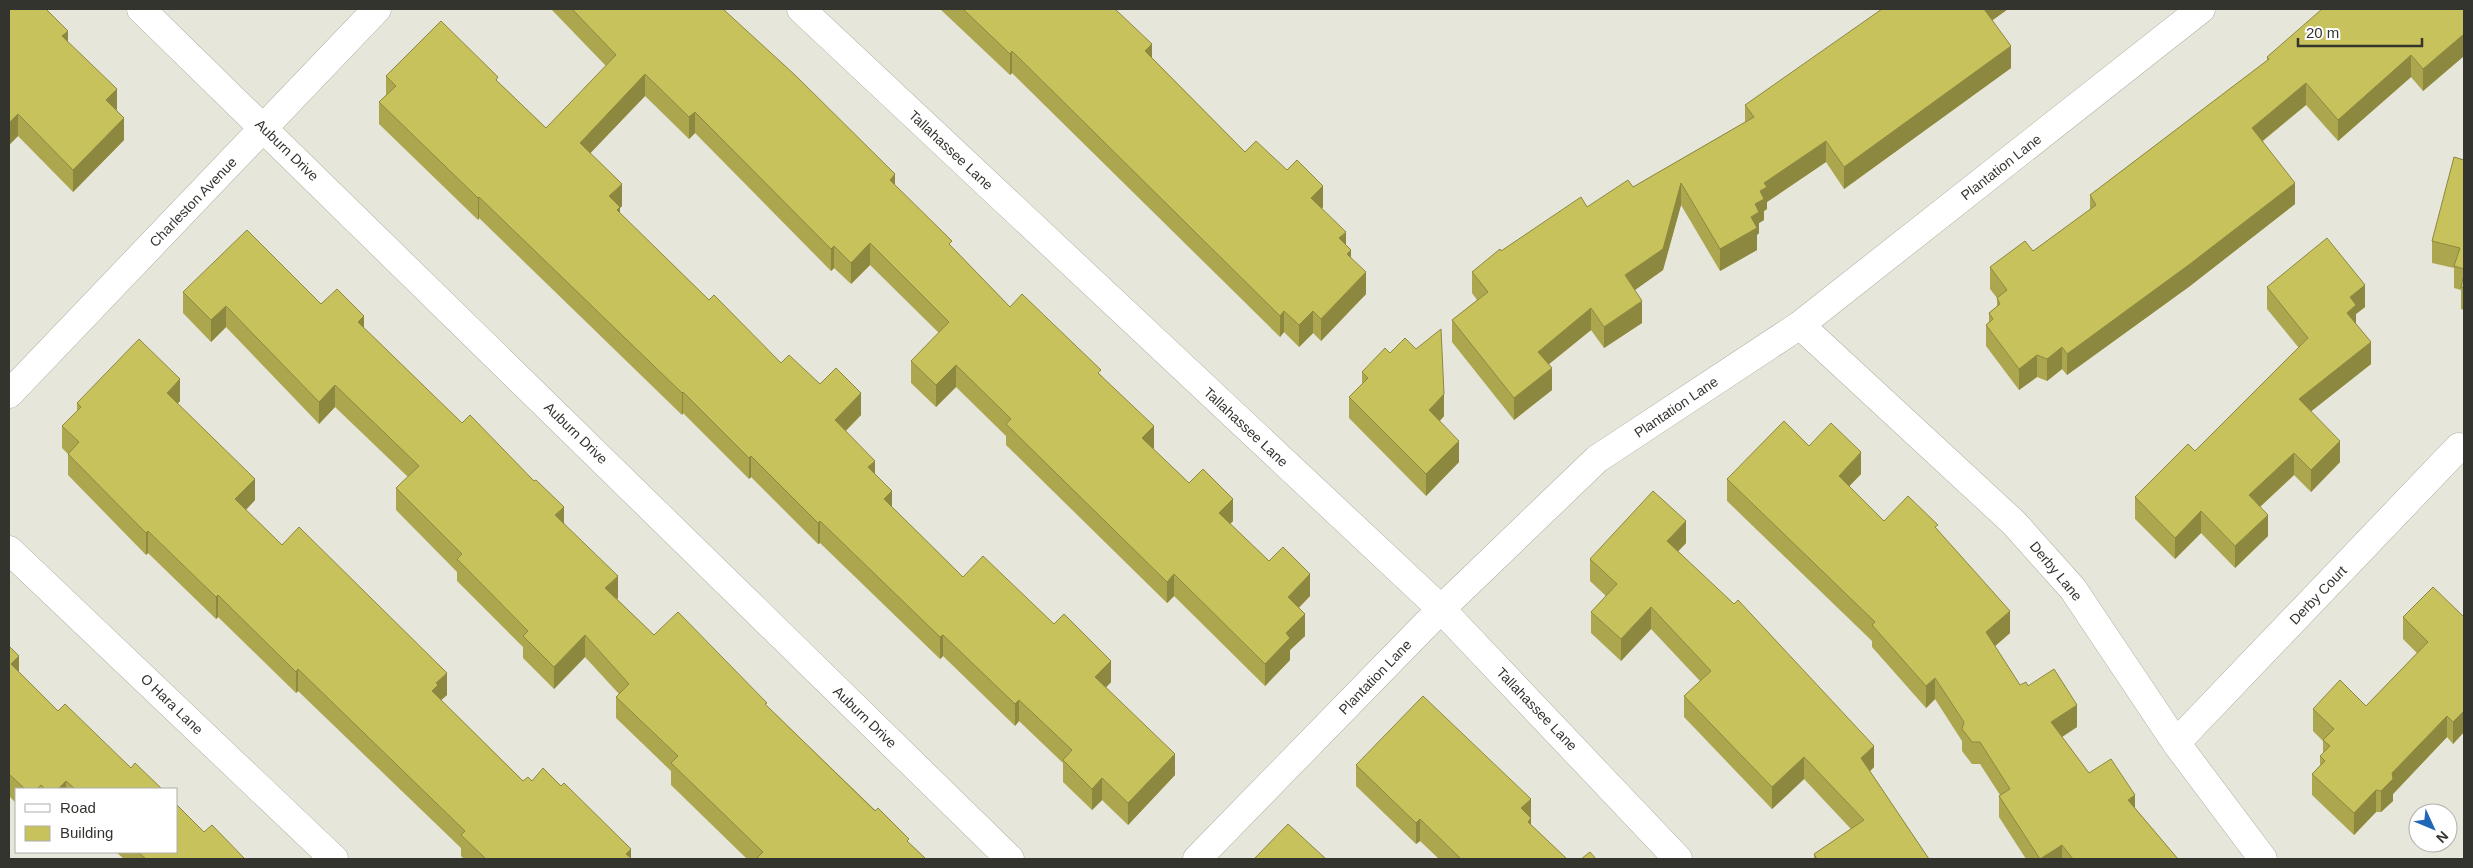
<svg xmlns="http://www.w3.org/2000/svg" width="2473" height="868" viewBox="0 0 2473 868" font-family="Arial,sans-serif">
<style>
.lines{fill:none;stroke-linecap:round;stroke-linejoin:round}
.minor-casing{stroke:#afafa4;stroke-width:29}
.minor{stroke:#fff;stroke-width:28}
.wall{fill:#aca74f}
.shaded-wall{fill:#8c8840}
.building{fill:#c8c25c;stroke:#8c8840}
.labels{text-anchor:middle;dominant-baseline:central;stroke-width:4.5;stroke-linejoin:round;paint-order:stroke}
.street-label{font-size:14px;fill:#34342f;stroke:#fff}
</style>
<rect width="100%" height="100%" fill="#e6e6da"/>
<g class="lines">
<g class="minor-casing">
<path id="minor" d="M 141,9 L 1010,859
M 801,9 L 1441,609 L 1678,859
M 1800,325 L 2014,523 L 2073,589 L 2176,743 L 2263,859
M 9,394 L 377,9
M 9,550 L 334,859
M 2176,743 L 2459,447
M 1197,859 L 1441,609 L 1597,459 L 1800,325 L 2201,9"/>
</g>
<use href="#minor" class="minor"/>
</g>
<path class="wall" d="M 9,9 L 68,42 L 117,110 L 124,140 L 73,192 L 18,136 L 9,145 Z
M 551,9 L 723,9 L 895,185 L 952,247 L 1010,307 L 1101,375 L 1154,448 L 1153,449 L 1189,483 L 1233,521 L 1230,524 L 1269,561 L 1310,596 L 1299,608 L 1305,636 L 1290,650 L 1290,660 L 1265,686 L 1174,596 L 1167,603 L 1006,445 L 1006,436 L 956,387 L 936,407 L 911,383 L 911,361 L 939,333 L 870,265 L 851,284 L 834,268 L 831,271 L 695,133 L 689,139 L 645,96 L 590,153 L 622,206 L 620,208 L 620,214 L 709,300 L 781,363 L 820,384 L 861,415 L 846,431 L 875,474 L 892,507 L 963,577 L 1111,682 L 1106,687 L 1175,775 L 1128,825 L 1102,800 L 1092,810 L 1063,782 L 1063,763 L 1019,721 L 1015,726 L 943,656 L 940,659 L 820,543 L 818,544 L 751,477 L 749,479 L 683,413 L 682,415 L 479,218 L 478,220 L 379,124 L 379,102 L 386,95 L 386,76 L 498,82 L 546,128 L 606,66 Z
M 940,9 L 1115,9 L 1152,58 L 1245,152 L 1323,207 L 1322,209 L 1346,245 L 1366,294 L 1321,341 L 1313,333 L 1299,347 L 1284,332 L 1280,337 L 1012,73 L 1010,75 Z
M 2008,9 L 1992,20 L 2011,68 L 1844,189 L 1826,162 L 1767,202 L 1767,209 L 1764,211 L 1764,220 L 1759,223 L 1759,233 L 1757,235 L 1757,250 L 1720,271 L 1681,205 L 1663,270 L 1635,290 L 1642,323 L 1604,348 L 1591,330 L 1549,364 L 1552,390 L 1514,420 L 1452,342 L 1452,320 L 1477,300 L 1472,293 L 1472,272 L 1501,251 L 1587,207 L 1633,187 L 1745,122 L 1745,105 Z
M 2325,9 L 2464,9 L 2464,56 L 2423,91 L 2411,77 L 2338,141 L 2306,105 L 2263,141 L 2295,204 L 2190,286 L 2067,375 L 2062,369 L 2047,381 L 2037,377 L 2019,390 L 1986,346 L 1986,325 L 1989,322 L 1989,313 L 1997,306 L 1997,298 L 1990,289 L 1990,267 L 2033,251 L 2090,210 L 2090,195 L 2267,61 L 2267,57 Z
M 2464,160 L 2464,310 L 2461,309 L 2461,290 L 2454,288 L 2454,268 L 2432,263 L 2432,241 Z
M 2267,287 L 2365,307 L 2356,314 L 2356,324 L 2371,364 L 2311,411 L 2340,462 L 2311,492 L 2294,475 L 2260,507 L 2268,536 L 2235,568 L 2201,533 L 2175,559 L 2135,519 L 2135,497 L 2195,451 L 2299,348 L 2267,309 Z
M 183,292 L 321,304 L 364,328 L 564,523 L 618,598 L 617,599 L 654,635 L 767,706 L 926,859 L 747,859 L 671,785 L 671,771 L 616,718 L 616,697 L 619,694 L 585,657 L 554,689 L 523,658 L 523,647 L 457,581 L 457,572 L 396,510 L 396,488 L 408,477 L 335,407 L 319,424 L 226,327 L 211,342 L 183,313 Z
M 1362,372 L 1444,416 L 1440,421 L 1459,462 L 1426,496 L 1349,418 L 1349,397 L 1362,384 Z
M 180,401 L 177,404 L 255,500 L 246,510 L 282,545 L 447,695 L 441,700 L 523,781 L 532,781 L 632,859 L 464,859 L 461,856 L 461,848 L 298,691 L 296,693 L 218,617 L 216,619 L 148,553 L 146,555 L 68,475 L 68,454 L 62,448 L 62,426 L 77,412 L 77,403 Z
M 1809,446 L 1861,474 L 1849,486 L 1884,521 L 1938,530 L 2010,633 L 1995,646 L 2020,685 L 2028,686 L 2077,727 L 2062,737 L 2089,773 L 2135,808 L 2178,859 L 2026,859 L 1999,817 L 1999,796 L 2000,795 L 1980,764 L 1972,764 L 1962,751 L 1962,741 L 1935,699 L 1926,708 L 1872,647 L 1872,641 L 1727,501 L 1727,479 Z
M 1686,543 L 1678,551 L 1874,767 L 1870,771 L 1929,859 L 1814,859 L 1814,854 L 1851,829 L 1804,779 L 1772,809 L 1684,717 L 1684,696 L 1700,681 L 1651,629 L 1621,661 L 1591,633 L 1591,612 L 1606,596 L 1590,581 L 1590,559 Z
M 2403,617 L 2464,617 L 2464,732 L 2453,744 L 2447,737 L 2393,794 L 2393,801 L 2381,812 L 2376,812 L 2354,835 L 2312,795 L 2312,774 L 2320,765 L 2320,756 L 2323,753 L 2323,741 L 2313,731 L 2313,709 L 2366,706 L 2417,653 L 2403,639 Z
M 9,646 L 19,672 L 58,711 L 131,768 L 162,789 L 16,789 L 16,803 L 9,796 Z
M 1356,765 L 1531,817 L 1531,825 L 1567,859 L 1439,859 L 1420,841 L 1416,844 L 1356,786 Z
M 204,832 L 245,859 L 124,859 L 116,852 L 176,852 Z"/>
<path class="shaded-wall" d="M 1982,9 L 2008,9 L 1982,28 Z
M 68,31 L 68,52 L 62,36 Z
M 2464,34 L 2464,56 L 2423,91 L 2423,69 Z
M 1152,44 L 1152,66 L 1145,51 Z
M 2011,46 L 2011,68 L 1844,189 L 1844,167 Z
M 1012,51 L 1012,73 L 1010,75 L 1010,54 Z
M 2411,55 L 2411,77 L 2338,141 L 2338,120 Z
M 645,74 L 645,96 L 580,164 L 580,143 Z
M 2306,83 L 2306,105 L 2252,149 L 2252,128 Z
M 117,89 L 117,110 L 106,100 Z
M 695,112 L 695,133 L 689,139 L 689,117 Z
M 18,114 L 18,136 L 9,145 L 9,123 Z
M 124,118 L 124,140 L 73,192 L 73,170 Z
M 1826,141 L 1826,162 L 1767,202 L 1767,209 L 1764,211 L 1764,220 L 1759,223 L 1759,233 L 1757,235 L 1757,250 L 1720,271 L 1720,249 L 1751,217 L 1764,183 Z
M 895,174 L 895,196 L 890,180 Z
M 1681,183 L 1681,205 L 1663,270 L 1625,297 L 1625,275 Z
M 2295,183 L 2295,204 L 2190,286 L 2067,375 L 2067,354 Z
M 622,184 L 622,206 L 620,208 L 620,229 L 609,196 Z
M 1323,186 L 1323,207 L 1311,220 L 1311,198 Z
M 479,197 L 479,218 L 478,220 L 478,198 Z
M 1346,232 L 1346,254 L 1339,238 Z
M 870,243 L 870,265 L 851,284 L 851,263 Z
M 834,246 L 834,268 L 831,271 L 831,249 Z
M 1351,250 L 1351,272 L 1347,254 Z
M 1366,272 L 1366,294 L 1321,341 L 1321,319 Z
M 2365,285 L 2365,307 L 2356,314 L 2356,327 L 2347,313 L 2350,297 Z
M 1642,301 L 1642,323 L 1604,348 L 1604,327 Z
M 226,306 L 226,327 L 211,342 L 211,320 Z
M 1591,308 L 1591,330 L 1538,373 L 1538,352 Z
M 1284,311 L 1284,332 L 1280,337 L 1280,316 Z
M 1313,311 L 1313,333 L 1299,347 L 1299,325 Z
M 364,316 L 364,338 L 358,322 Z
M 2371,342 L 2371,364 L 2299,421 L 2299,399 Z
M 2062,347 L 2062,369 L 2047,381 L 2047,359 Z
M 2037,355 L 2037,377 L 2019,390 L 2019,369 Z
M 956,365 L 956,387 L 936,407 L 936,385 Z
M 1552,368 L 1552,390 L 1514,420 L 1514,398 Z
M 180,379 L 180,401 L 167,415 L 167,393 Z
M 335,385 L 335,407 L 319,424 L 319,402 Z
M 683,392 L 683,413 L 682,415 L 682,393 Z
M 861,393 L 861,415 L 835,441 L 835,420 Z
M 1444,394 L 1444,416 L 1429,432 L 1429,410 Z
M 1154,426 L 1154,448 L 1142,460 L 1142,438 Z
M 1459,441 L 1459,462 L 1426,496 L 1426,474 Z
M 2340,441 L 2340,462 L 2311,492 L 2311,470 Z
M 1861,452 L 1861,474 L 1839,497 L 1839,476 Z
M 2294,453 L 2294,475 L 2249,517 L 2249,495 Z
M 751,456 L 751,477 L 749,479 L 749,458 Z
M 875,461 L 875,483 L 868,467 Z
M 255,479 L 255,500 L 235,521 L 235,499 Z
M 892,491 L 892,513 L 884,499 Z
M 1233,499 L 1233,521 L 1219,535 L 1219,513 Z
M 564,507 L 564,528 L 555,515 Z
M 2201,511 L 2201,533 L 2175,559 L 2175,538 Z
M 2268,515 L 2268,536 L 2235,568 L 2235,546 Z
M 820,521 L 820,543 L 818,544 L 818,523 Z
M 1686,521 L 1686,543 L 1667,563 L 1667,541 Z
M 148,531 L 148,553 L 146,555 L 146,533 Z
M 1174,574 L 1174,596 L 1167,603 L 1167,582 Z
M 1310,574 L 1310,596 L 1288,618 L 1288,597 Z
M 618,576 L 618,598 L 605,610 L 605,588 Z
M 218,595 L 218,617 L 216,619 L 216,597 Z
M 1651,607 L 1651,629 L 1621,661 L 1621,639 Z
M 2010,611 L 2010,633 L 1986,654 L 1986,632 Z
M 1305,614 L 1305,636 L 1290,650 L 1290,660 L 1265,686 L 1265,664 L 1286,633 Z
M 585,635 L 585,657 L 554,689 L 554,667 Z
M 943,635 L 943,656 L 940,659 L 940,637 Z
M 19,656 L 19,677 L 11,664 Z
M 1111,661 L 1111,682 L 1095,699 L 1095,677 Z
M 298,669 L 298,691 L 296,693 L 296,672 Z
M 447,673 L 447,695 L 438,703 L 432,691 L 436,683 Z
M 1935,678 L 1935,699 L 1926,708 L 1926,686 Z
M 1019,700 L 1019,721 L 1015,726 L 1015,704 Z
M 2077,705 L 2077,727 L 2051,744 L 2051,722 Z
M 2464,711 L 2464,732 L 2453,744 L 2453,722 Z
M 2447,716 L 2447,737 L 2393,794 L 2393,801 L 2381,812 L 2381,791 L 2392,773 Z
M 1874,746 L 1874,767 L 1861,780 L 1861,758 Z
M 1175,754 L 1175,775 L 1128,825 L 1128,803 Z
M 1804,757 L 1804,779 L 1772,809 L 1772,787 Z
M 1102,778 L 1102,800 L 1092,810 L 1092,789 Z
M 66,781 L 66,789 L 58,789 Z
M 2376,790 L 2376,812 L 2354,835 L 2354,813 Z
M 2135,795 L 2135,817 L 2128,800 Z
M 1531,799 L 1531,840 L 1521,808 Z
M 1420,819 L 1420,841 L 1416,844 L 1416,823 Z
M 2062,845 L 2062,859 L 2040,859 Z
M 631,849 L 631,859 L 626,854 Z"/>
<path class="building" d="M 9,9 L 46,9 L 68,31 L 62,36 L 117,89 L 106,100 L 124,118 L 73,170 L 18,114 L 9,123 Z
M 572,9 L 723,9 L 795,75 L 895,174 L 890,180 L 952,241 L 949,244 L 1010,307 L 1022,294 L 1101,370 L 1098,373 L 1154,426 L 1142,438 L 1189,483 L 1203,469 L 1233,499 L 1219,513 L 1269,561 L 1283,547 L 1310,574 L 1288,597 L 1305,614 L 1286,633 L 1290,638 L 1265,664 L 1174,574 L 1167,582 L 1006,424 L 1011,419 L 956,365 L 936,385 L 911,361 L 949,322 L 870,243 L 851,263 L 834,246 L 831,249 L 695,112 L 689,117 L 645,74 L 580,143 L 622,184 L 609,196 L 620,207 L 617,210 L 709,300 L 714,295 L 781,363 L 789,355 L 820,384 L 836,368 L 861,393 L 835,420 L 875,461 L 868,467 L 892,491 L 884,499 L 963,577 L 983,556 L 1054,624 L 1064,614 L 1111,661 L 1095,677 L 1175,754 L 1128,803 L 1102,778 L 1092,789 L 1063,760 L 1072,750 L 1019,700 L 1015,704 L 943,635 L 940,637 L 820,521 L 818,523 L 751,456 L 749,458 L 683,392 L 682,393 L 479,197 L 478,198 L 379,102 L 396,86 L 386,76 L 441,21 L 498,77 L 496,80 L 546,128 L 616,55 Z
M 963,9 L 1115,9 L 1152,44 L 1145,51 L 1245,152 L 1256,141 L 1287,170 L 1297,160 L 1323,186 L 1311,198 L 1346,232 L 1339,238 L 1351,250 L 1347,254 L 1366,272 L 1321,319 L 1313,311 L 1299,325 L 1284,311 L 1280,316 L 1012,51 L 1010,54 Z
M 1882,9 L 1984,9 L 2011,46 L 1844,167 L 1826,141 L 1764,183 L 1767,187 L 1760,191 L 1764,199 L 1755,204 L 1759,212 L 1751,217 L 1757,228 L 1720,249 L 1681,183 L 1663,249 L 1625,275 L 1642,301 L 1604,327 L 1591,308 L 1538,352 L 1552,368 L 1514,398 L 1452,320 L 1488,292 L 1472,272 L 1500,249 L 1501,251 L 1581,197 L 1587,207 L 1628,180 L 1633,187 L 1754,117 L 1745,105 Z
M 2322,9 L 2464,9 L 2464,34 L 2423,69 L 2411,55 L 2338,120 L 2306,83 L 2252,128 L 2295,183 L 2190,264 L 2067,354 L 2062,347 L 2047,359 L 2037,355 L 2019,369 L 1986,325 L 1993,319 L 1989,313 L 2000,304 L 1997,298 L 2007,290 L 1990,267 L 2025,241 L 2033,251 L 2096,205 L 2090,195 L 2269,59 L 2267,57 Z
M 2454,157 L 2464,160 L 2464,269 L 2454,266 L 2460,248 L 2432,241 Z
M 247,230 L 321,304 L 337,289 L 364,316 L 358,322 L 462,423 L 470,415 L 534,481 L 536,480 L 564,507 L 555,515 L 618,576 L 605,588 L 654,635 L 678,612 L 767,703 L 765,704 L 875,811 L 878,808 L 909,839 L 907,841 L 926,859 L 756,859 L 763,852 L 671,763 L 678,756 L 616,697 L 629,684 L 585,635 L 554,667 L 523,636 L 528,631 L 457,559 L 462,554 L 396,488 L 419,466 L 335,385 L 319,402 L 226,306 L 211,320 L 183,292 Z
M 2327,238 L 2365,285 L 2350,297 L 2356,305 L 2347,313 L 2371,342 L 2299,399 L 2340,441 L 2311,470 L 2294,453 L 2249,495 L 2268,515 L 2235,546 L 2201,511 L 2175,538 L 2135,497 L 2188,444 L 2195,451 L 2308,338 L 2267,287 Z
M 2464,274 L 2464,288 L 2461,287 Z
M 1441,329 L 1444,394 L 1429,410 L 1459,441 L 1426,474 L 1349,397 L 1368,378 L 1362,372 L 1385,348 L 1390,353 L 1405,338 L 1416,349 Z
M 139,339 L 180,379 L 167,393 L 255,479 L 235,499 L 282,545 L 299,527 L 447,673 L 436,683 L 438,685 L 432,691 L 523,781 L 528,777 L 532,781 L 543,768 L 561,786 L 564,783 L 631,849 L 626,854 L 632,859 L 486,859 L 461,835 L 465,831 L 298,669 L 296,672 L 218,595 L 216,597 L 148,531 L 146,533 L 68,454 L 79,442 L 62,426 L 81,407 L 77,403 Z
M 1784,421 L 1809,446 L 1831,423 L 1861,452 L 1839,476 L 1884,521 L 1908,496 L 1938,525 L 1935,527 L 2010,611 L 1986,632 L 2020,685 L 2026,682 L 2028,686 L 2054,669 L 2077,705 L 2051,722 L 2089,773 L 2111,759 L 2135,795 L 2128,800 L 2178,859 L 2073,859 L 2062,845 L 2040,859 L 1999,796 L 2010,789 L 1980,742 L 1972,742 L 1962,729 L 1964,722 L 1935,678 L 1926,686 L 1872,625 L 1875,622 L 1727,479 Z
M 1653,491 L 1686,521 L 1667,541 L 1734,604 L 1738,600 L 1874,746 L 1861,758 L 1929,859 L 1817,859 L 1814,854 L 1864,820 L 1804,757 L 1772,787 L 1684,696 L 1711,671 L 1651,607 L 1621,639 L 1591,612 L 1617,584 L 1590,559 Z
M 2433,587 L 2464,617 L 2464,711 L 2453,722 L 2447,716 L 2392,773 L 2393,779 L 2381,791 L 2376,790 L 2354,813 L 2312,774 L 2325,761 L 2320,756 L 2330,746 L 2323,740 L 2334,729 L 2313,709 L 2340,680 L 2366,706 L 2428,642 L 2403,617 Z
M 9,646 L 19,656 L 11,664 L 58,711 L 65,704 L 131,768 L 135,763 L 162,789 L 75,789 L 66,781 L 58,789 L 45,789 L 41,785 L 37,789 L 25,789 L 9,774 Z
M 1423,696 L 1531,799 L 1521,808 L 1531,818 L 1528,822 L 1567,859 L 1461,859 L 1420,819 L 1416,823 L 1356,765 Z
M 176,804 L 204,832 L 212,825 L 245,859 L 146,859 L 138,852 L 176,852 Z
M 1288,824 L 1326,859 L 1254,859 Z
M 1590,852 L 1596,859 L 1581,859 Z"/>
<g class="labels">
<g class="street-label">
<text transform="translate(287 150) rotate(44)">Auburn Drive</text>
<text transform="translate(951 150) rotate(43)">Tallahassee Lane</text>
<text transform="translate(2001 167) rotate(-38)">Plantation Lane</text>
<text transform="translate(193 202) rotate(-46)">Charleston Avenue</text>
<text transform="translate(1676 407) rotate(-34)">Plantation Lane</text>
<text transform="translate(1246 427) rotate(43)">Tallahassee Lane</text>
<text transform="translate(576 433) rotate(44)">Auburn Drive</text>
<text transform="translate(2056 571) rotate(50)">Derby Lane</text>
<text transform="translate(2318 595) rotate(-46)">Derby Court</text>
<text transform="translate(1375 677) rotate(-46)">Plantation Lane</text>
<text transform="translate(172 704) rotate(44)">O Hara Lane</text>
<text transform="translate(1537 709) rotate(46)">Tallahassee Lane</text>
<text transform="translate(865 717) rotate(44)">Auburn Drive</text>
</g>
</g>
<rect width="2473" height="868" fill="none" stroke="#34342f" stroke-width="20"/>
<rect x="15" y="788" width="162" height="65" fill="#ffffff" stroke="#aeaeac"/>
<rect x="25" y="804" width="25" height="8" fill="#ffffff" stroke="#aeaeac"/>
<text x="60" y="813" font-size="15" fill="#34342f">Road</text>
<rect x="25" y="826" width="25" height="15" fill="#c8c25c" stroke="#aeaeac"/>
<text x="60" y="838" font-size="15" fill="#34342f">Building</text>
<g transform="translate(2433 828) rotate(134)"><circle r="24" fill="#ffffff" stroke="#aeaeac"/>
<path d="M0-4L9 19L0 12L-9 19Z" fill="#2166b7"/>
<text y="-8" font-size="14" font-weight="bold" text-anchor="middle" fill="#34342f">N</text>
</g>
<path d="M2298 38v8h124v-8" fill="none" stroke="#34342f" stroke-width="2.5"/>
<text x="2306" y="38" font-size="15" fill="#34342f" stroke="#ffffff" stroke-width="4" paint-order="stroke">20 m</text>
</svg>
